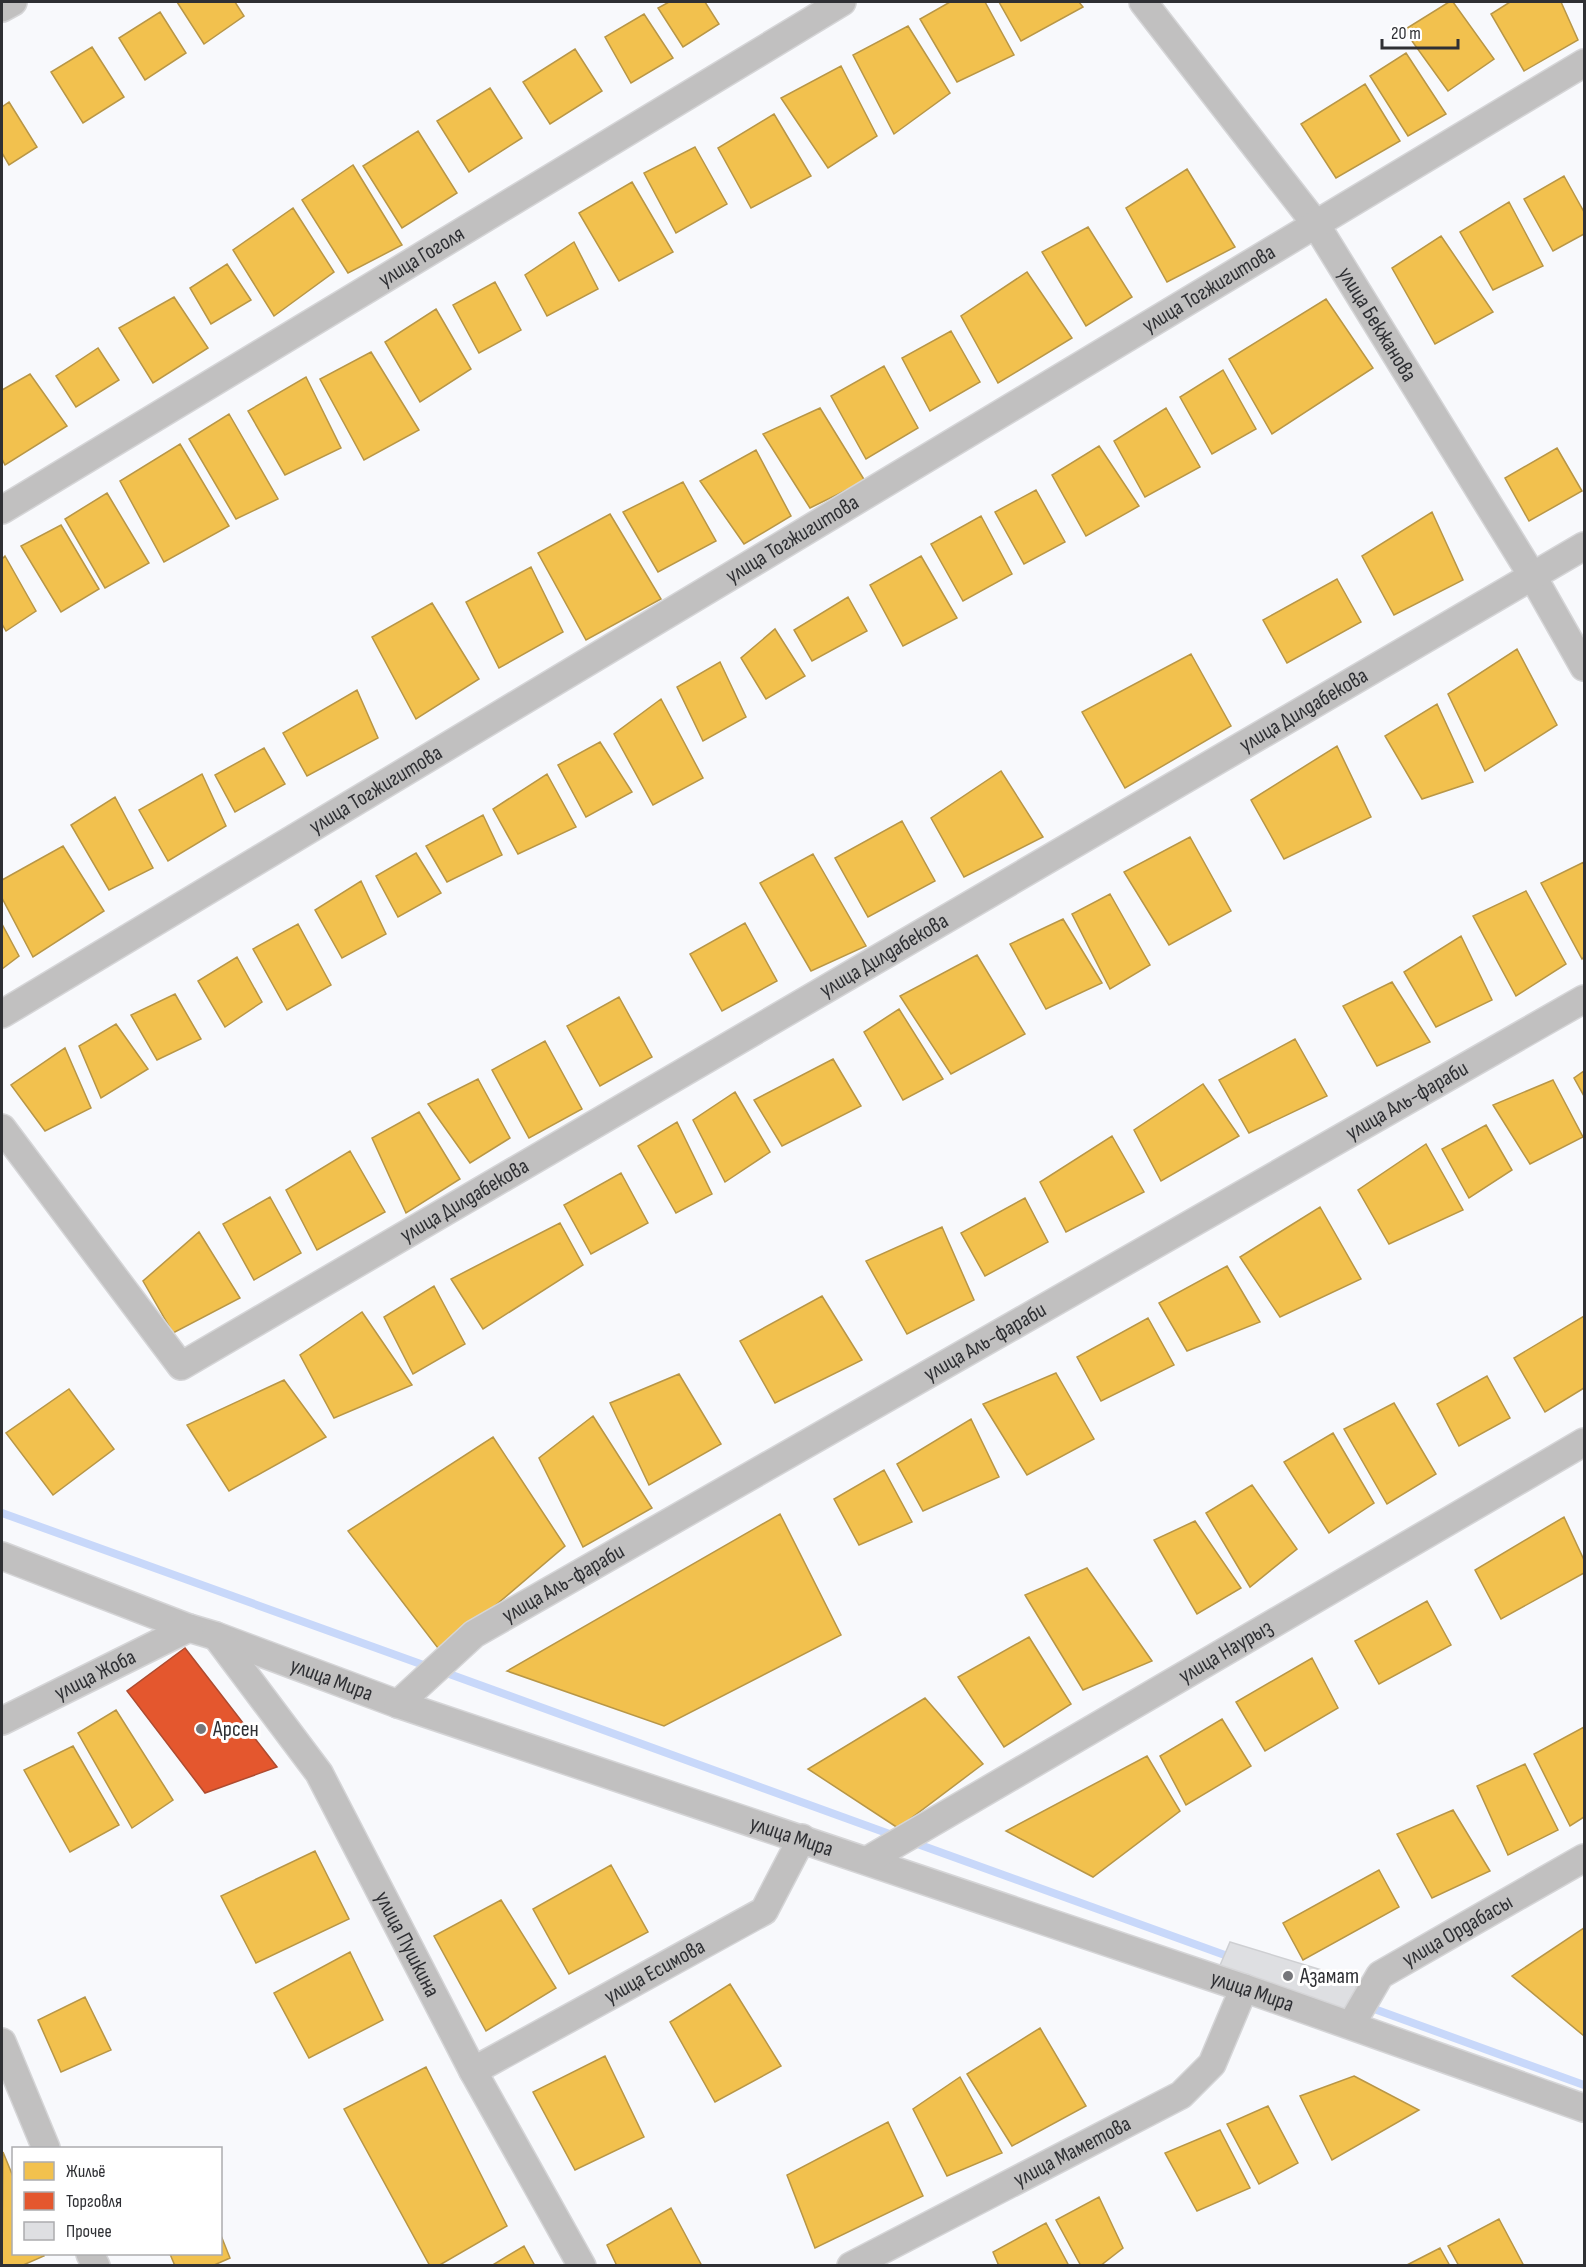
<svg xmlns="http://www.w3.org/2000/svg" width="1586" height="2267" viewBox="0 0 1586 2267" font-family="'Sofia Sans Condensed',sans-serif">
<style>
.homes{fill:#f2c14e;stroke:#b89646;stroke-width:1.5}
.shops{fill:#e4572e;stroke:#ae4b30;stroke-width:1.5}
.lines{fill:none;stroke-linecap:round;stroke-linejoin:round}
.stream{stroke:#c8d8fa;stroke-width:8}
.building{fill:#dedfe2;stroke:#cecfd2;stroke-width:1.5}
.minor-casing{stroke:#d5d5d7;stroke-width:30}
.minor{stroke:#c1c0c0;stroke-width:27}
.poi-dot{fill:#75767a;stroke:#fff;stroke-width:2}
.labels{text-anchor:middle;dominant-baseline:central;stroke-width:6;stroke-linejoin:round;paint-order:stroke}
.street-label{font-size:22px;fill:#2f3034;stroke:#fff}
.poi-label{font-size:22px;fill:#2f3034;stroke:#fff;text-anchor:start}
</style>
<rect width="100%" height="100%" fill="#f8f9fc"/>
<path class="homes" d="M 177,2 L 235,2 L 244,16 L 204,44 Z
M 669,2 L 705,2 L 719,24 L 683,47 L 658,8 Z
M 950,2 L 985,2 L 1014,55 L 957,82 L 920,19 Z
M 999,2 L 1079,2 L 1083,7 L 1021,41 Z
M 1449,2 L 1453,2 L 1494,59 L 1448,91 L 1404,30 Z
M 1510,2 L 1561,2 L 1578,40 L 1524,71 L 1491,14 Z
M 160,12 L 186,53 L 145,80 L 119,38 Z
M 644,14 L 673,58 L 631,83 L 605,37 Z
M 908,26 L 950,93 L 894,134 L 853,55 Z
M 92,47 L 124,97 L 83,123 L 51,72 Z
M 575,49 L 602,91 L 550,124 L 523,82 Z
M 1406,53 L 1446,114 L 1408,136 L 1370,76 Z
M 841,66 L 877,136 L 828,168 L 781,98 Z
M 1365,84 L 1400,141 L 1336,178 L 1301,124 Z
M 490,88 L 522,138 L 469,172 L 437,121 Z
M 9,102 L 37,147 L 9,165 L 2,153 L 2,107 Z
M 774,114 L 811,176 L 751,208 L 718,148 Z
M 418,131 L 457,193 L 402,228 L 363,166 Z
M 695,147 L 727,204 L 676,233 L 644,173 Z
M 353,165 L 402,245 L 348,273 L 302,200 Z
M 1187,169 L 1235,247 L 1167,282 L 1126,208 Z
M 1564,176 L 1584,212 L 1584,234 L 1553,251 L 1524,199 Z
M 632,182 L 673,252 L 619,281 L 579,213 Z
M 1509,202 L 1543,266 L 1493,290 L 1460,232 Z
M 293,208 L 334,272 L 274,316 L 233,250 Z
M 1088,227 L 1132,297 L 1086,326 L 1042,252 Z
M 1441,236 L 1493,312 L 1435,344 L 1392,268 Z
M 574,242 L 598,289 L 547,316 L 525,275 Z
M 227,264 L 251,300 L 211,324 L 190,288 Z
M 1027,272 L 1072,338 L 998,383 L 961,316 Z
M 495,282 L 521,330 L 479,353 L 453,305 Z
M 174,297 L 208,348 L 153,383 L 119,328 Z
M 1326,299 L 1373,368 L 1272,434 L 1229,359 Z
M 436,309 L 471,369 L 420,402 L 385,342 Z
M 951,331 L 980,382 L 930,411 L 902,358 Z
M 98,348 L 119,380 L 76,407 L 56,376 Z
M 371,352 L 419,430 L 364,460 L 320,379 Z
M 884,366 L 918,428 L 866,459 L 831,396 Z
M 1223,370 L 1256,429 L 1212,454 L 1180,397 Z
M 30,374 L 67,426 L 5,465 L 2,459 L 2,390 Z
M 306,377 L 341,448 L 285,475 L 248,411 Z
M 820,408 L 865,481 L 810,508 L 763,434 Z
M 1166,408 L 1200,467 L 1145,497 L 1114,441 Z
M 229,414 L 278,499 L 236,519 L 189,439 Z
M 180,444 L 229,526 L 164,562 L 120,481 Z
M 1099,446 L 1139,506 L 1086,536 L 1052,475 Z
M 1557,448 L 1582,491 L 1529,521 L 1505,478 Z
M 756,450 L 791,516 L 744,544 L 700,481 Z
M 683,482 L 716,541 L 658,572 L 623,512 Z
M 1036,490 L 1065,542 L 1024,564 L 995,512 Z
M 107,493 L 149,563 L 105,588 L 65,519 Z
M 1432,512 L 1463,580 L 1394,615 L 1362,556 Z
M 610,514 L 661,599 L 586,640 L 538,553 Z
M 981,516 L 1012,574 L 963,601 L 931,544 Z
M 61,525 L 99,589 L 61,612 L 21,546 Z
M 5,556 L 36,611 L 6,631 L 2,624 L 2,559 Z
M 921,556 L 957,618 L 903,646 L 870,585 Z
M 531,567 L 563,632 L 499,668 L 466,602 Z
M 1337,579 L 1361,622 L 1287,663 L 1263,620 Z
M 848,597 L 867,631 L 812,661 L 794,630 Z
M 432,603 L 479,679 L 416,719 L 372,637 Z
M 775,629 L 805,676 L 766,699 L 741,658 Z
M 1517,649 L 1557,725 L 1485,771 L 1448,694 Z
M 1191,654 L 1231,726 L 1125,788 L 1082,712 Z
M 720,662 L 746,717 L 703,741 L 677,687 Z
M 357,690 L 378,738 L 307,776 L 283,733 Z
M 661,699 L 703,778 L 653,805 L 614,734 Z
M 1437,704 L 1473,782 L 1422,799 L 1385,736 Z
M 600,742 L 632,792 L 586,817 L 558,765 Z
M 1337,746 L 1371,817 L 1284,859 L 1251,800 Z
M 264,748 L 285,784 L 235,812 L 215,775 Z
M 1001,771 L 1043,837 L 964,877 L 931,818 Z
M 202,774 L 226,826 L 168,861 L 139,810 Z
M 547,774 L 576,827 L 518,854 L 493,809 Z
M 115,797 L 153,868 L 109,890 L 71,825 Z
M 483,815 L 502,855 L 447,882 L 426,846 Z
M 902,821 L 935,881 L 868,917 L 835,858 Z
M 1190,837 L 1231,911 L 1169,945 L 1124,872 Z
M 63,846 L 104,911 L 33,957 L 2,898 L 2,880 Z
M 416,853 L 441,893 L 398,917 L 376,876 Z
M 813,854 L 866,946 L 811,971 L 760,883 Z
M 1584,862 L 1584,957 L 1582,959 L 1541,883 Z
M 361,881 L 386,934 L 342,958 L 315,910 Z
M 1526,891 L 1566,964 L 1516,996 L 1473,916 Z
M 1110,894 L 1150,965 L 1110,989 L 1072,914 Z
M 1063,919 L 1102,983 L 1046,1009 L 1010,944 Z
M 745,923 L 777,981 L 722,1011 L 690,954 Z
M 2,924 L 19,956 L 2,969 Z
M 298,924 L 331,985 L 287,1010 L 253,949 Z
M 1461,936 L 1492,1000 L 1436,1027 L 1404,972 Z
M 977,955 L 1025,1034 L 951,1074 L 900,996 Z
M 237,957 L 262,1002 L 225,1027 L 198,981 Z
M 1392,982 L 1430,1042 L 1377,1066 L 1343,1006 Z
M 175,994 L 201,1039 L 157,1060 L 131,1015 Z
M 619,997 L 652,1057 L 600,1086 L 567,1026 Z
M 899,1009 L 943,1079 L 903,1100 L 864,1032 Z
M 116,1024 L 148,1069 L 101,1098 L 79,1046 Z
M 1295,1039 L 1327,1096 L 1249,1133 L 1219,1080 Z
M 545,1041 L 582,1109 L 529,1138 L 492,1070 Z
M 65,1048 L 91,1108 L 45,1131 L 11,1085 Z
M 833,1059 L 861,1106 L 782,1146 L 754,1100 Z
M 1584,1071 L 1584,1096 L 1574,1078 Z
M 478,1079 L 510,1138 L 470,1163 L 428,1104 Z
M 1553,1080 L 1583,1137 L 1530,1164 L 1493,1105 Z
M 1203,1084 L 1239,1136 L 1161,1181 L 1134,1130 Z
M 735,1092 L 770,1152 L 725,1182 L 693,1120 Z
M 419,1112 L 460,1179 L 406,1213 L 372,1138 Z
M 677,1122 L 712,1194 L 676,1213 L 638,1146 Z
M 1486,1125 L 1512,1170 L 1469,1198 L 1442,1149 Z
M 1112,1136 L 1144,1192 L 1066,1232 L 1040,1182 Z
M 1426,1144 L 1463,1210 L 1389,1244 L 1358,1190 Z
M 350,1151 L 385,1212 L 317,1250 L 286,1190 Z
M 621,1173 L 648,1223 L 591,1254 L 564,1205 Z
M 270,1197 L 301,1253 L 254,1280 L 223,1224 Z
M 1025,1198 L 1048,1242 L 985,1276 L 961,1233 Z
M 1320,1207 L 1361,1279 L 1280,1317 L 1240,1257 Z
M 560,1223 L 583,1265 L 483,1329 L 451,1279 Z
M 942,1227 L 974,1300 L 907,1334 L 866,1261 Z
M 199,1232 L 240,1298 L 173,1333 L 143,1281 Z
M 1227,1266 L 1260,1322 L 1187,1351 L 1159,1303 Z
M 434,1286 L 465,1344 L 413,1374 L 384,1317 Z
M 822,1296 L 862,1360 L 775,1403 L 740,1341 Z
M 362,1312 L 412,1385 L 334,1418 L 300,1355 Z
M 1584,1316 L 1584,1388 L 1545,1412 L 1514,1358 Z
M 1148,1318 L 1174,1365 L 1101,1401 L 1077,1357 Z
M 1056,1373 L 1094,1439 L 1027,1475 L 983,1404 Z
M 679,1374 L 721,1444 L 649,1485 L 610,1403 Z
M 1487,1376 L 1510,1418 L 1459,1446 L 1437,1404 Z
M 284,1380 L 326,1437 L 229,1491 L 187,1425 Z
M 69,1389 L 114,1449 L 53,1495 L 6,1433 Z
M 1394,1403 L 1436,1474 L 1387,1504 L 1344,1429 Z
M 593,1416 L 652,1508 L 583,1547 L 539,1458 Z
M 971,1419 L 999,1477 L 923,1511 L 897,1464 Z
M 1333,1433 L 1374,1503 L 1329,1533 L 1284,1462 Z
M 493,1437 L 565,1546 L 441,1652 L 348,1531 Z
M 884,1470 L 912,1522 L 859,1545 L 834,1499 Z
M 1252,1485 L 1297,1549 L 1250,1587 L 1206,1513 Z
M 780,1514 L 841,1635 L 664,1726 L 507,1671 Z
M 1564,1517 L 1584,1560 L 1584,1573 L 1501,1619 L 1475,1570 Z
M 1195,1521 L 1241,1588 L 1197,1614 L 1154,1540 Z
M 1087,1568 L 1152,1661 L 1083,1690 L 1025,1595 Z
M 1427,1601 L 1451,1645 L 1379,1684 L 1355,1641 Z
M 1029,1637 L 1071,1704 L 1004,1747 L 958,1677 Z
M 1312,1658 L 1338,1708 L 1265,1751 L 1236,1702 Z
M 925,1698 L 983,1764 L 898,1828 L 808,1769 Z
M 116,1710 L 173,1800 L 132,1828 L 78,1733 Z
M 1222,1719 L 1251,1766 L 1186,1805 L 1160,1756 Z
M 1584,1727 L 1584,1817 L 1570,1826 L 1534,1754 Z
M 73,1746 L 119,1825 L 70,1852 L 24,1770 Z
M 1147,1756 L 1180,1811 L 1093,1877 L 1006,1831 Z
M 1525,1764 L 1558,1830 L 1508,1855 L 1477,1786 Z
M 1453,1810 L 1490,1871 L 1432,1898 L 1397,1834 Z
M 315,1851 L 349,1919 L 256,1963 L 221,1896 Z
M 611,1865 L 648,1932 L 569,1974 L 533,1909 Z
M 1379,1870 L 1399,1907 L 1303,1960 L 1283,1923 Z
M 501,1900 L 556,1988 L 486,2031 L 434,1936 Z
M 1584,1928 L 1584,2036 L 1512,1976 Z
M 350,1952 L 383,2020 L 309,2058 L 274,1993 Z
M 730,1984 L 781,2066 L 715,2102 L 670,2022 Z
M 85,1997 L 111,2050 L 61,2072 L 38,2020 Z
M 1040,2028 L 1086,2106 L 1012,2146 L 967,2074 Z
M 605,2056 L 644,2137 L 575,2170 L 533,2092 Z
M 426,2067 L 507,2226 L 438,2266 L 430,2266 L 344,2109 Z
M 1354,2076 L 1419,2110 L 1332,2160 L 1300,2096 Z
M 960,2077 L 1002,2153 L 947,2176 L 913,2109 Z
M 1268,2106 L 1298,2163 L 1259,2184 L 1227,2124 Z
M 888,2122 L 923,2196 L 815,2248 L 787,2175 Z
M 1220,2130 L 1250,2188 L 1197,2211 L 1165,2153 Z
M 3,2152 L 14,2179 L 14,2254 L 43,2254 L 44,2256 L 21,2266 L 2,2266 Z
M 1099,2197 L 1123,2248 L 1100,2266 L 1081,2266 L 1056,2220 Z
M 671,2208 L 702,2266 L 617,2266 L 607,2245 Z
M 1499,2219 L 1524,2266 L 1459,2266 L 1448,2246 Z
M 1046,2223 L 1069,2266 L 999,2266 L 993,2252 Z
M 220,2233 L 230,2258 L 212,2266 L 175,2266 L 170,2254 L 220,2254 Z
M 524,2246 L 535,2266 L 491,2266 Z
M 1440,2248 L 1450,2266 L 1405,2266 Z"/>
<path class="shops" d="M 185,1648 L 277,1767 L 205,1793 L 127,1691 Z"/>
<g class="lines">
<path class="stream" d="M 2,1513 L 429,1667
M 441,1671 L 895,1836
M 912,1842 L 1233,1958
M 1366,2006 L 1584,2085"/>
</g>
<path class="building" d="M 1230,1942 L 1358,1981 L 1349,2013 L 1218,1970 Z"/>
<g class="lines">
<g class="minor-casing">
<g id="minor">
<path id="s1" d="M 1143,2 L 1315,223 L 1533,577 L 1584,667"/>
<path d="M 2,8 L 13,2"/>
<path id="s2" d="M 2,510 L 842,2"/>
<path id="s3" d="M 2,1014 L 1584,63"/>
<path id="s4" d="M 2,1128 L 181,1366 L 1584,546"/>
<path id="s5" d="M 2,1556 L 189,1628 L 216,1636 L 398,1704 L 1244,1988 L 1584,2108"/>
<path id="s6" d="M 216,1636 L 319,1773 L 473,2071 L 582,2266"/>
<path id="s7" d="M 398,1704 L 474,1634 L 1584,999"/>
<path id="s8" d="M 2,1721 L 189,1628"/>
<path id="s9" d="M 868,1860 L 1584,1442"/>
<path id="s10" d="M 1351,2025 L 1380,1975 L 1584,1858"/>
<path d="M 2,2042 L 46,2148"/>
<path id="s11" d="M 473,2071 L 764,1911 L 802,1838"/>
<path d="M 90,2254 L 96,2266"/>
<path id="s12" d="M 851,2266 L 1181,2095 L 1212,2064 L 1244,1988"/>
</g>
</g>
<use href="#minor" class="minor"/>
</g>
<g class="poi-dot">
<circle cx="201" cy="1729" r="6"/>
<circle cx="1288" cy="1976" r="6"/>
</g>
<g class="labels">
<g class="street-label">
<text stroke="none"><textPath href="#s2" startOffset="490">улица Гоголя</textPath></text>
<text stroke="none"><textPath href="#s3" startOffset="1408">улица Тогжигитова</textPath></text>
<text stroke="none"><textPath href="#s1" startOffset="399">улица Бекжанова</textPath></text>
<text stroke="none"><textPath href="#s3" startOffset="922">улица Тогжигитова</textPath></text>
<text stroke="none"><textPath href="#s4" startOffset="1598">улица Дилдабекова</textPath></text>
<text stroke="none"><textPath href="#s3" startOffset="436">улица Тогжигитова</textPath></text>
<text stroke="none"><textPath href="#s4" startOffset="1112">улица Дилдабекова</textPath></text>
<text stroke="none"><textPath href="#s7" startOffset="1178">улица Аль-фараби</textPath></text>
<text stroke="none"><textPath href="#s4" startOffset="626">улица Дилдабекова</textPath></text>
<text stroke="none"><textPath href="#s7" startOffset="692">улица Аль-фараби</textPath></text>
<text stroke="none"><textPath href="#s7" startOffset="206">улица Аль-фараби</textPath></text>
<text stroke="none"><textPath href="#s9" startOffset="414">улица Наурыз</textPath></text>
<text stroke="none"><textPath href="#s8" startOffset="104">улица Жоба</textPath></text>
<text stroke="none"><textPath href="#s5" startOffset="352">улица Мира</textPath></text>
<text stroke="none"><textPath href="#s5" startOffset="838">улица Мира</textPath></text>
<text stroke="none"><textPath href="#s10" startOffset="147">улица Ордабасы</textPath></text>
<text stroke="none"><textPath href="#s6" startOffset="364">улица Пушкина</textPath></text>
<text stroke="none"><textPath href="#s11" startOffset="207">улица Есимова</textPath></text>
<text stroke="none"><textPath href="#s5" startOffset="1324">улица Мира</textPath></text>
<text stroke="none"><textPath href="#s12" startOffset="249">улица Маметова</textPath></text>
</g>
<g class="poi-label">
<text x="213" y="1729">Арсен</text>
<text x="1300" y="1976">Азамат</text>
</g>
</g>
<rect width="1586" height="2267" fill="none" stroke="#2f3034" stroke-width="6"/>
<rect x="12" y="2147" width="210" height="108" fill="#ffffff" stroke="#acacae" stroke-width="1.5"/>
<rect x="24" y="2162" width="30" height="18" fill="#f2c14e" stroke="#acacae" stroke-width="1.5"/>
<text x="66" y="2177" font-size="18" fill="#2f3034">Жильё</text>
<rect x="24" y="2192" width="30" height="18" fill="#e4572e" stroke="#acacae" stroke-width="1.5"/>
<text x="66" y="2207" font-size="18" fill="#2f3034">Торговля</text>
<rect x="24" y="2222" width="30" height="18" fill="#dedfe2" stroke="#acacae" stroke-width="1.5"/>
<text x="66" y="2237" font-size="18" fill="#2f3034">Прочее</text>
<path d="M1382 39v9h76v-9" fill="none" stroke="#2f3034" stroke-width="3"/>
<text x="1391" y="39" font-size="18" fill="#2f3034" stroke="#ffffff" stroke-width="4.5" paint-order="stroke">20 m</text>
</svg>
